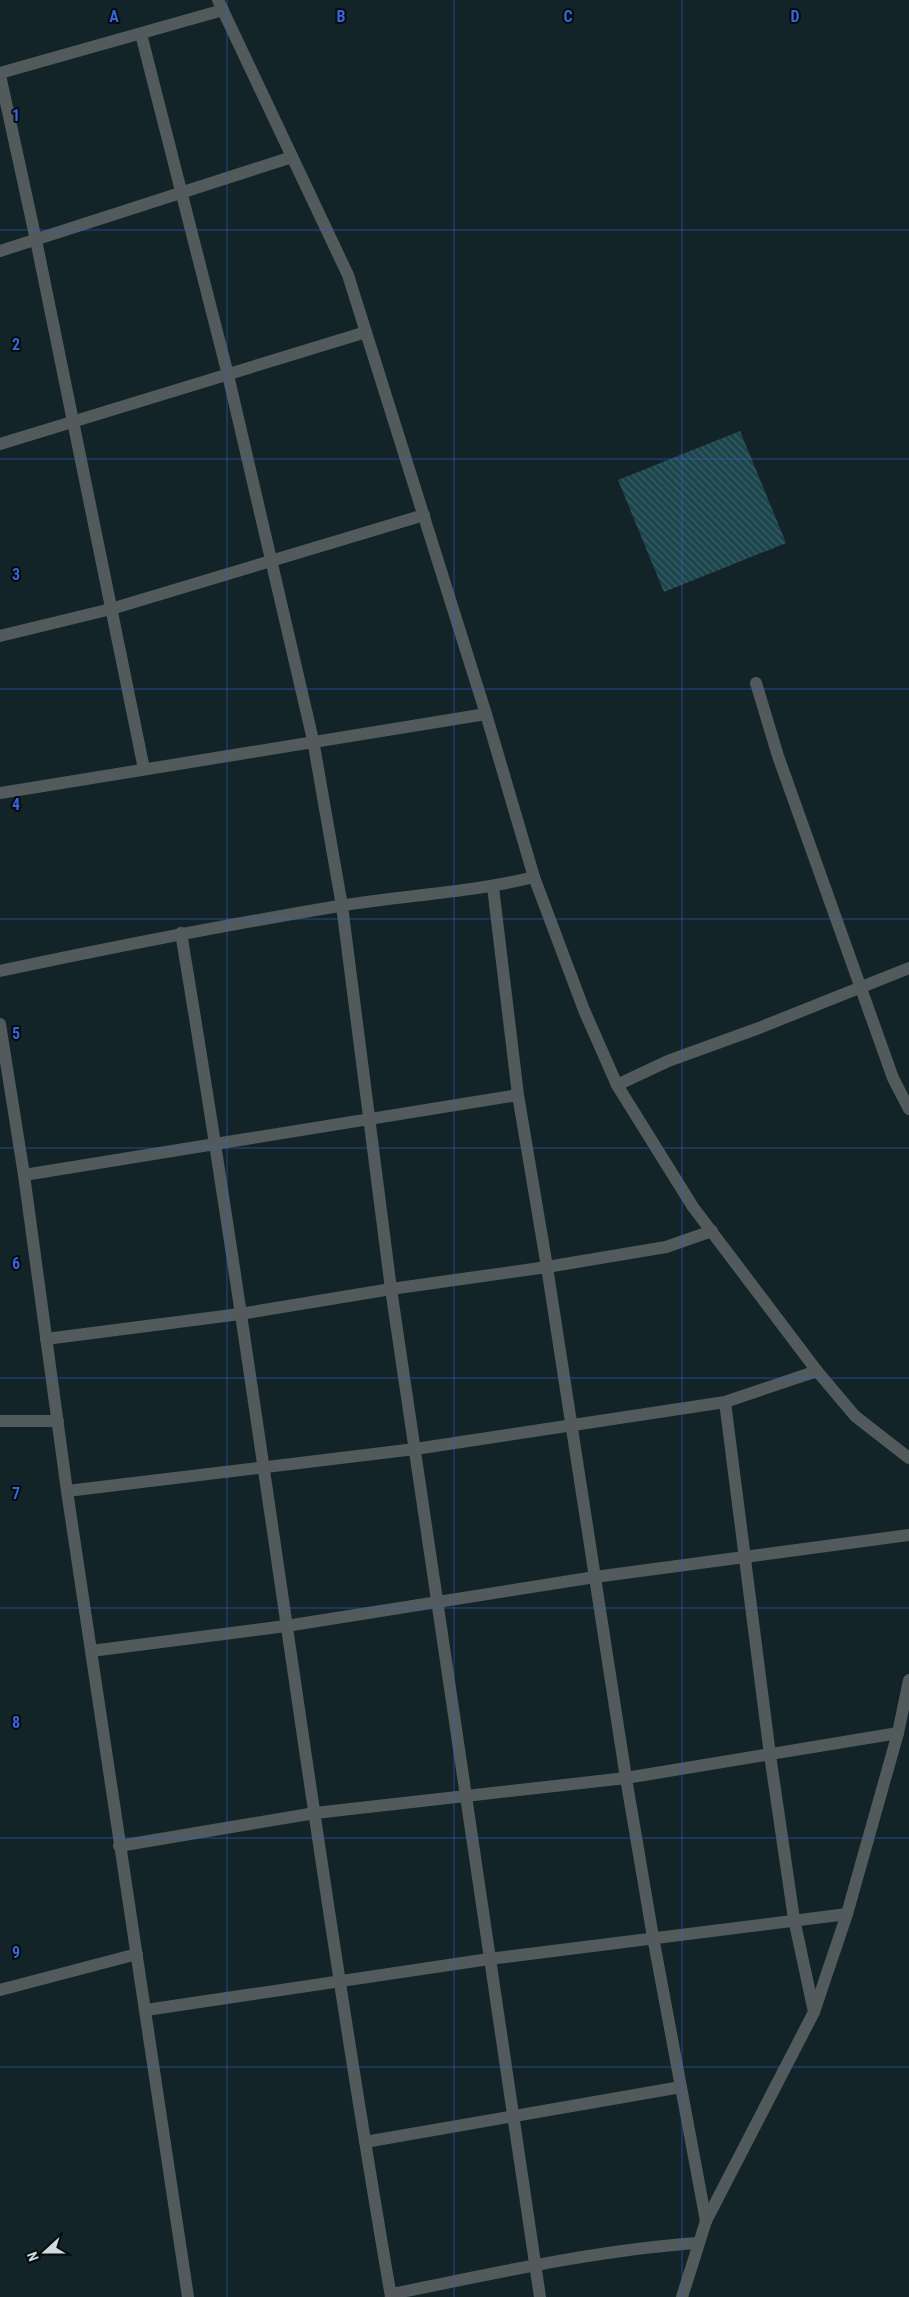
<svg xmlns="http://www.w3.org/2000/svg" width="909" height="2297" viewBox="0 0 909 2297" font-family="'Roboto Condensed',sans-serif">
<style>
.building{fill:url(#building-back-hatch)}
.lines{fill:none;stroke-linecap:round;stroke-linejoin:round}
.service{stroke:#525a5c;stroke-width:12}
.minor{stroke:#525a5c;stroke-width:12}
.tertiary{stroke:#525a5c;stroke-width:12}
.grid{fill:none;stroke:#3863d9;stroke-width:1;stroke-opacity:0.55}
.grid-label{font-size:16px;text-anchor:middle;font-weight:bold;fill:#3863d9;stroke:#060c0e;stroke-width:4;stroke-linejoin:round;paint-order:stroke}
</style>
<defs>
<pattern id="building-back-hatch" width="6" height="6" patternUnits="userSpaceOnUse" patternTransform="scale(1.25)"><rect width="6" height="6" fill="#1c454e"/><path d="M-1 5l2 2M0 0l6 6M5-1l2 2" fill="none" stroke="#3c5f67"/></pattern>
</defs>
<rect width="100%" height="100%" fill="#132428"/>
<path class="building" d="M 740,431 L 786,543 L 664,592 L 618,480 Z"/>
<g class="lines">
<path class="service" d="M 0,636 L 111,609 L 424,515
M 756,683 L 778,756 L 893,1078 L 909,1109
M 181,933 C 257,1387 313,1844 391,2297
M 365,2142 L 681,2087
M 391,2294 C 492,2274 595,2250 698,2243"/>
<path class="minor" d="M 141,34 L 228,375 L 313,740 L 342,906 L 391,1289 L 540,2297
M 0,73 L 223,10
M 0,75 L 36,240 L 144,769
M 0,251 L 292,157
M 0,444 L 366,332
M 0,793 L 486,714
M 493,887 L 518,1095 L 547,1267 L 626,1778 L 653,1937 L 706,2221
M 0,971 C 113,947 225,925 339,906 C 404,895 470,893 534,877
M 617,1085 L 668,1061 L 759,1028 L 909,968
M 24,1175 L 518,1095
M 46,1339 L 240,1314 L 391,1289 L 547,1267 L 666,1247 L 712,1231
M 725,1402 L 770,1755 L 794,1919 L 814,2012
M 67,1491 L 415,1449 L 725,1402 L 817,1371
M 91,1651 L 286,1626 L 595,1577 L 909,1535
M 119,1846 L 315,1813 L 626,1778 L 898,1733
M 0,1990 L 137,1954
M 146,2010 L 489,1959 L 847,1914"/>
<path class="tertiary" d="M 218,0 L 348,275 L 486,714 L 534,877 L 584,1010 L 617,1085 L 693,1207 L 817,1371 L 855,1416 L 909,1458
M 0,1024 L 24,1175 L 67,1491 L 188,2297
M 0,1421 L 58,1421
M 682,2297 L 706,2221 L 814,2012 L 847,1914 L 898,1733 L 909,1680"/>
</g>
<path class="grid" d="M 227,0 L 227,2297M 454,0 L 454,2297M 682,0 L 682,2297M 0,230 L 909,230M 0,459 L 909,459M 0,689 L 909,689M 0,919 L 909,919M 0,1148 L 909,1148M 0,1378 L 909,1378M 0,1608 L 909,1608M 0,1838 L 909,1838M 0,2067 L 909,2067"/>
<g class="grid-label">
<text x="114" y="22">A</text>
<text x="341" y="22">B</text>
<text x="568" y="22">C</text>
<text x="795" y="22">D</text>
<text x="16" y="121">1</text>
<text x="16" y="350">2</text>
<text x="16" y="580">3</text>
<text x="16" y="810">4</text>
<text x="16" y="1039">5</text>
<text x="16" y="1269">6</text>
<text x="16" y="1499">7</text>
<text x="16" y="1728">8</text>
<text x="16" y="1958">9</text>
</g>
<g transform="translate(45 2252) rotate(249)" stroke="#060c0e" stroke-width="4" paint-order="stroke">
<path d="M0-4L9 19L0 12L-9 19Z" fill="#d0dbde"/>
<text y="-8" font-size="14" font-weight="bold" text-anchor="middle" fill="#d0dbde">N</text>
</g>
</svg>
